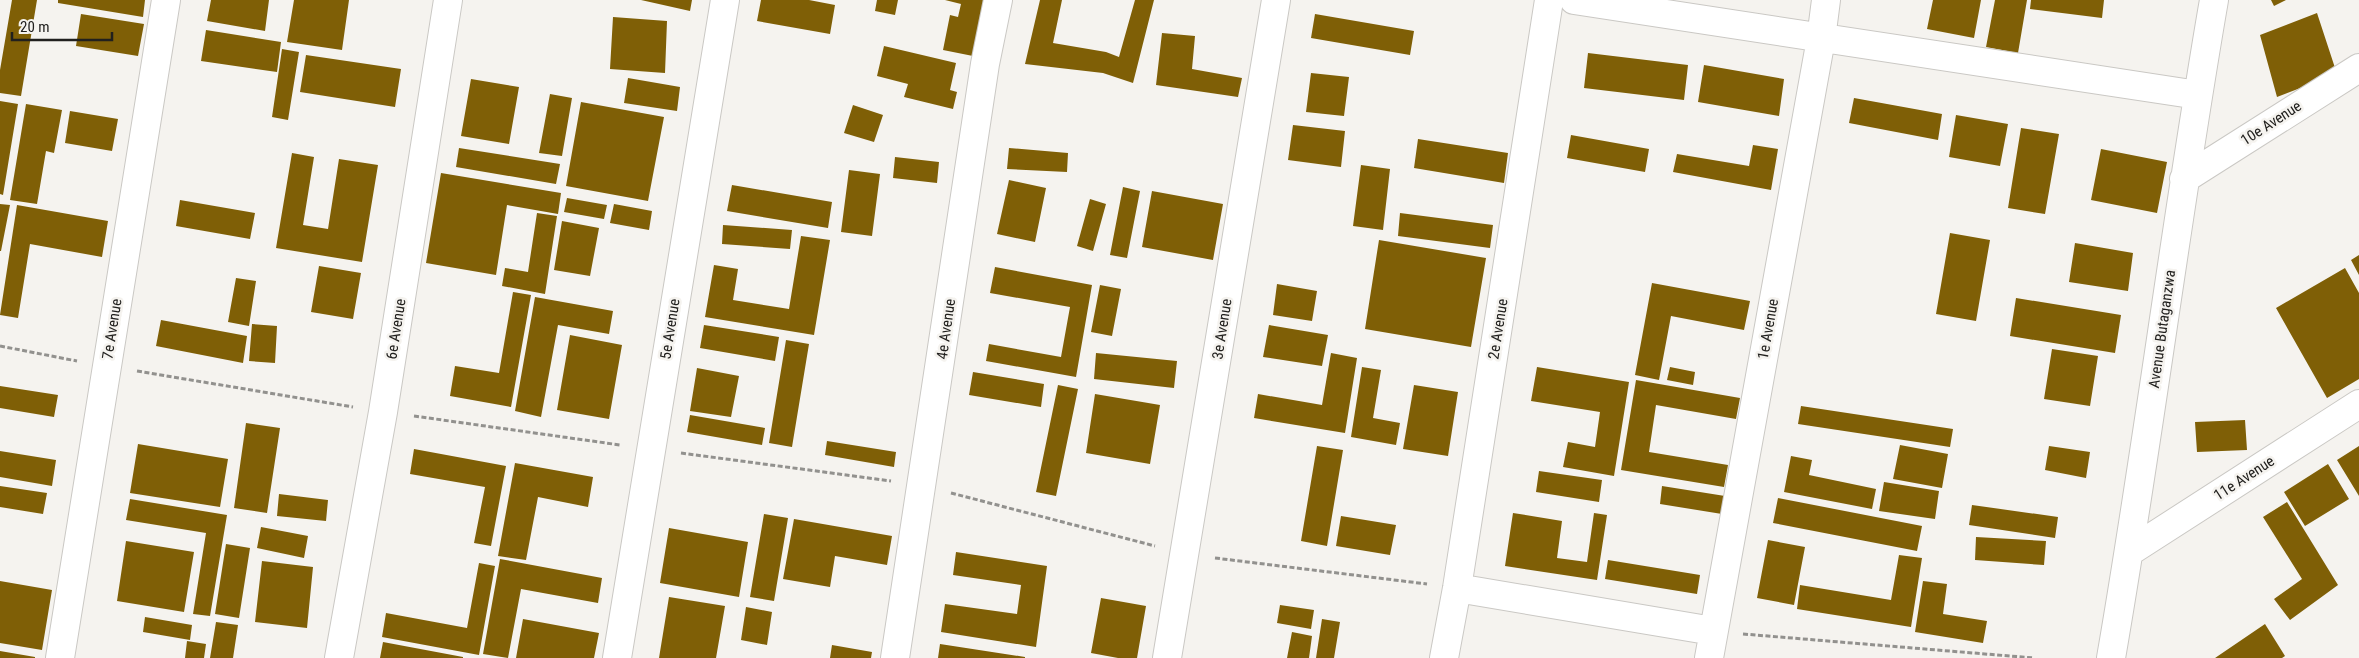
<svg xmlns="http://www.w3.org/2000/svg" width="2359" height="658" viewBox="0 0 2359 658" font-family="'Roboto Condensed',sans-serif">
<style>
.building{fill:#7f5f06}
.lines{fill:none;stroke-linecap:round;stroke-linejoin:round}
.minor-casing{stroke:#cac8c4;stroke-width:30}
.path{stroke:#92918e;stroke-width:3;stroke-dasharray:5 2.5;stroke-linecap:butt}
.minor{stroke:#fff;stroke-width:28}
.labels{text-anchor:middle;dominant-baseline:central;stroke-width:5;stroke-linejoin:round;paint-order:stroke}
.street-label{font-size:15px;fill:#21201e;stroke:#f5f3ef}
</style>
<rect width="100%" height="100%" fill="#f5f3ef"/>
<path class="building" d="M 12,0 L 37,0 L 21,96 L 0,93 L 0,70 Z
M 58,0 L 145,0 L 143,17 L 58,3 Z
M 211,0 L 269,0 L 265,31 L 207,21 Z
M 294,0 L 349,0 L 342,50 L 287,42 Z
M 641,0 L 692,0 L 690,11 Z
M 761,0 L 809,0 L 835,5 L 830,34 L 757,21 Z
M 877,0 L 898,0 L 895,15 L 875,11 Z
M 945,0 L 984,0 L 973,56 L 943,50 L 950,15 L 958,17 L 961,4 Z
M 1040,0 L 1062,0 L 1053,43 L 1106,52 L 1119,57 L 1135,0 L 1154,0 L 1133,83 L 1103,73 L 1025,64 Z
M 1933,0 L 1981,0 L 1974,38 L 1927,29 Z
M 1995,0 L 2027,0 L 2018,53 L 1986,47 Z
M 2031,0 L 2104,0 L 2102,18 L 2030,9 Z
M 2271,0 L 2286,0 L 2274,6 Z
M 2317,13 L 2337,74 L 2277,97 L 2260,35 Z
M 81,14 L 144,24 L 138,56 L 76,46 Z
M 1315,14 L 1414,31 L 1410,55 L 1311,38 Z
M 613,17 L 667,21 L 665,73 L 610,69 Z
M 206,30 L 281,42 L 277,72 L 201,61 Z
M 1162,33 L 1195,36 L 1192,69 L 1242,78 L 1238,97 L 1156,85 Z
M 884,46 L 956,63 L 950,90 L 957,92 L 953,109 L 904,97 L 908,84 L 877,76 Z
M 282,49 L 299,52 L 288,120 L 272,117 Z
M 1588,53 L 1688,65 L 1684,100 L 1584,88 Z
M 306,55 L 401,69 L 395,107 L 300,92 Z
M 1704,65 L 1784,79 L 1779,116 L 1698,102 Z
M 1311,73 L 1349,77 L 1344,116 L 1306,112 Z
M 628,78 L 680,87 L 677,111 L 624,103 Z
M 471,79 L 519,87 L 509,144 L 461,136 Z
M 550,94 L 572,98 L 562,156 L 539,153 Z
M 1854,98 L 1942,114 L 1938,140 L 1849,123 Z
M 0,101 L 18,104 L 3,195 L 0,194 Z
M 581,102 L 664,117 L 648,201 L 566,186 Z
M 26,104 L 62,110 L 54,153 L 46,151 L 37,204 L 10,200 Z
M 853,105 L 883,115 L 874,142 L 844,133 Z
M 70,111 L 118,119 L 112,151 L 65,143 Z
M 1956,115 L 2008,124 L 2000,166 L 1949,157 Z
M 1293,125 L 1345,131 L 1341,167 L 1288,160 Z
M 2021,128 L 2059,134 L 2045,214 L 2008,208 Z
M 1571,135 L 1649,149 L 1645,172 L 1567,158 Z
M 1418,139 L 1508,153 L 1504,183 L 1414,168 Z
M 1753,145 L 1778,149 L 1771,190 L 1673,172 L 1677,154 L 1749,166 Z
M 459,148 L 560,164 L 556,184 L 456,167 Z
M 1009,148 L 1068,153 L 1067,172 L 1007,169 Z
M 2101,149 L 2167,162 L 2157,213 L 2091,200 Z
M 292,153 L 314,157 L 303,225 L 328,229 L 339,159 L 378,165 L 362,262 L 276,248 Z
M 895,157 L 939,162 L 937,183 L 893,178 Z
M 1361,165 L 1390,169 L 1383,230 L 1353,226 Z
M 849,170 L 880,174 L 872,236 L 841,232 Z
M 441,173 L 561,193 L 558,214 L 507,205 L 496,275 L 426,263 Z
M 1009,180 L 1046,188 L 1035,242 L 997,234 Z
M 732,185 L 832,202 L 828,228 L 727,211 Z
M 1123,187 L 1140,191 L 1127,258 L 1110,255 Z
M 1152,191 L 1223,204 L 1213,260 L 1142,247 Z
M 567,198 L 607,205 L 604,219 L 564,212 Z
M 1090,199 L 1106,204 L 1093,251 L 1077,246 Z
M 180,200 L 255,213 L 250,239 L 176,226 Z
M 0,204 L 10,205 L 1,251 L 0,251 Z
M 614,204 L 652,211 L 649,230 L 610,223 Z
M 17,205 L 108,221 L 102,257 L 30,244 L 18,318 L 0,315 Z
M 537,213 L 557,216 L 545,294 L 502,286 L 505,268 L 528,272 Z
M 1400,213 L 1493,225 L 1490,248 L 1398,236 Z
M 562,221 L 599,228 L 590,276 L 554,270 Z
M 723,225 L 792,230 L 790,249 L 722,244 Z
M 1950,233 L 1990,240 L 1976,321 L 1936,314 Z
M 801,236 L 830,240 L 814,335 L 705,317 L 714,265 L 738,269 L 733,300 L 789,309 Z
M 1379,240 L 1486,258 L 1471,347 L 1365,329 Z
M 2075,243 L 2133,253 L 2128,291 L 2069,282 Z
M 2359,255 L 2359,275 L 2351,260 Z
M 319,266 L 361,273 L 353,319 L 311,312 Z
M 995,267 L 1092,285 L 1076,377 L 986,361 L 989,344 L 1061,357 L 1070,307 L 990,293 Z
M 2345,268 L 2359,293 L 2359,379 L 2327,398 L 2276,308 Z
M 236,278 L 256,281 L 249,326 L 228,322 Z
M 1652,283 L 1750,301 L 1744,330 L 1671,316 L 1659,380 L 1635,375 Z
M 1277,284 L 1317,291 L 1312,321 L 1273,315 Z
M 1100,285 L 1121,289 L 1112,336 L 1091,332 Z
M 513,292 L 531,295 L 511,407 L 450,396 L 455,366 L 499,373 Z
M 535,297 L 613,311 L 609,334 L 558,325 L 541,417 L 515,411 Z
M 2016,298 L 2121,315 L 2115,353 L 2010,336 Z
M 161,320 L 247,336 L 243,363 L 156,346 Z
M 252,324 L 277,326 L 275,363 L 249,361 Z
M 704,325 L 779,337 L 775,361 L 700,348 Z
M 1269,325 L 1328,335 L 1322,366 L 1263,357 Z
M 570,335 L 622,345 L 609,419 L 557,410 Z
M 786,340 L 809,344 L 792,447 L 769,443 Z
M 2052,349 L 2098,356 L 2090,406 L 2044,399 Z
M 1096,353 L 1177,361 L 1174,388 L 1094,379 Z
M 1331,353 L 1357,358 L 1345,433 L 1254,418 L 1258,394 L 1322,405 Z
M 1362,367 L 1381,370 L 1373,418 L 1400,423 L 1396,445 L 1351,437 Z
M 1537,367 L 1629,382 L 1614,476 L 1563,467 L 1568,442 L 1595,447 L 1600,412 L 1531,401 Z
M 1670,367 L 1695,372 L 1693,385 L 1667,380 Z
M 697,368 L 739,376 L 731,417 L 690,411 Z
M 973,372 L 1044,384 L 1041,407 L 969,395 Z
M 1636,380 L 1740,398 L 1736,419 L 1656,405 L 1649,452 L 1728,465 L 1724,487 L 1621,470 Z
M 1058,385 L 1078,389 L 1056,496 L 1036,492 Z
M 1414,385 L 1458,392 L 1448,456 L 1403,449 Z
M 0,386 L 58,395 L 54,417 L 0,408 Z
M 1095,394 L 1160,405 L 1150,464 L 1086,453 Z
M 1801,406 L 1953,429 L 1950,447 L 1798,424 Z
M 690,415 L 765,428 L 762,445 L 687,432 Z
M 2245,420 L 2247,450 L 2197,452 L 2195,422 Z
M 246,423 L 280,428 L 267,513 L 234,508 Z
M 827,441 L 896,452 L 894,467 L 825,455 Z
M 138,444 L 228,459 L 220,507 L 130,493 Z
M 1900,445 L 1948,454 L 1942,488 L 1893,479 Z
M 1317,446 L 1343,450 L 1327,546 L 1301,541 Z
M 2049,446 L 2090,452 L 2086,478 L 2045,470 Z
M 2359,446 L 2359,496 L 2337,460 Z
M 414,449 L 506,466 L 491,546 L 474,543 L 485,487 L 410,474 Z
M 0,451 L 56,460 L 52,486 L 0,477 Z
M 1791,456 L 1812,460 L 1809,475 L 1876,489 L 1872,509 L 1784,492 Z
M 515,463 L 593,477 L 588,507 L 538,497 L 526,560 L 498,556 Z
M 2328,464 L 2349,499 L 2305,526 L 2284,492 Z
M 1539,471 L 1602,480 L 1599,502 L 1536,492 Z
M 1884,482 L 1939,491 L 1935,519 L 1879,511 Z
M 0,486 L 47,493 L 43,514 L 0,507 Z
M 1662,486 L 1725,496 L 1722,514 L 1660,504 Z
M 279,494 L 328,500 L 326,521 L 277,516 Z
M 1778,498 L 1922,526 L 1917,551 L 1773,523 Z
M 130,499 L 227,515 L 210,616 L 193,614 L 206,533 L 126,520 Z
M 2287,502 L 2338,585 L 2290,620 L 2274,599 L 2302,579 L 2263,517 Z
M 1972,505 L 2058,517 L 2055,538 L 1969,525 Z
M 1513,513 L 1562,521 L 1557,558 L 1587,562 L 1594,513 L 1607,515 L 1597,580 L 1505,566 Z
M 764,514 L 788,518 L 774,601 L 750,597 Z
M 1341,516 L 1396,525 L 1390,555 L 1336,546 Z
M 794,519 L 892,536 L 887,565 L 835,556 L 830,587 L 783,579 Z
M 261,527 L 308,536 L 304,558 L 257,548 Z
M 669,528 L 748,542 L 739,597 L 660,583 Z
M 1976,537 L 2046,541 L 2044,565 L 1975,560 Z
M 1768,540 L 1805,547 L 1794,605 L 1757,598 Z
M 126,541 L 194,552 L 184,612 L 117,601 Z
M 226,544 L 250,548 L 239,618 L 215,614 Z
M 956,552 L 1047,566 L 1036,647 L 941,632 L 945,604 L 1017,614 L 1021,585 L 953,575 Z
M 1899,555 L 1922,558 L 1911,627 L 1797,609 L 1800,585 L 1891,600 Z
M 500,559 L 602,578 L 598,603 L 521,589 L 508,658 L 483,654 Z
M 1608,560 L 1700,575 L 1697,594 L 1605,579 Z
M 262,561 L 313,567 L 307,628 L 255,622 Z
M 479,563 L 495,566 L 479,655 L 382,637 L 386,613 L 467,628 Z
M 0,581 L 52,590 L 42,650 L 0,643 Z
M 1923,581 L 1947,584 L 1943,614 L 1987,621 L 1983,643 L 1915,632 Z
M 669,597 L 725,606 L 716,658 L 659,658 Z
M 1101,598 L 1146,606 L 1137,658 L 1118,658 L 1091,653 Z
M 1280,605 L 1314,610 L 1311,629 L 1277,623 Z
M 746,607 L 772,612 L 767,645 L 741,640 Z
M 145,617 L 192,625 L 190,640 L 143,632 Z
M 523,619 L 599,633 L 594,658 L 516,658 Z
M 1322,619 L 1340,622 L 1334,658 L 1316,658 Z
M 216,622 L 238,625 L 233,658 L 210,658 Z
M 2265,624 L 2285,656 L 2282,658 L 2215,658 Z
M 1292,632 L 1312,636 L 1309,658 L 1287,658 Z
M 187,641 L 206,644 L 204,658 L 185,658 Z
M 383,642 L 463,657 L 463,658 L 380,658 Z
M 940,644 L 1025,657 L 1025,658 L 938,658 Z
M 832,645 L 872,652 L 871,658 L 830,658 Z
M 0,651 L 35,657 L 35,658 L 0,658 Z"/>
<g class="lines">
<g class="minor-casing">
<path id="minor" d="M 1574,0 L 2198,95
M 2184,179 L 2359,68
M 2129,552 L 2359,404
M 1457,588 L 1713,631
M 60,658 L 166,0
M 339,658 L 383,412 L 448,0
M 617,658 L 725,0
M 895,658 L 985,64 L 998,0
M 1167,658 L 1276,0
M 1444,658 L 1457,588 L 1549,0
M 1709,658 L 1821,39 L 1826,0
M 2111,658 C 2149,439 2176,219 2214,0"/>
</g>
<path class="path" d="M 0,346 L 77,361
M 137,371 L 353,407
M 414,416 L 620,445
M 681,453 L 891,481
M 951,493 L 1155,546
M 1215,558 L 1427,584
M 1743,634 L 2034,658"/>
<use href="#minor" class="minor"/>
</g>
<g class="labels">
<g class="street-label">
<text transform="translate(2271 123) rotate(-33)">10e Avenue</text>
<text transform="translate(112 329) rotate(-81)">7e Avenue</text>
<text transform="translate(396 329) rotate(-81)">6e Avenue</text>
<text transform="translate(670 329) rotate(-81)">5e Avenue</text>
<text transform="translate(946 329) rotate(-82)">4e Avenue</text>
<text transform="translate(1222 329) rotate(-81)">3e Avenue</text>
<text transform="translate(1498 329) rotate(-81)">2e Avenue</text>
<text transform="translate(1768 329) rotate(-80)">1e Avenue</text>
<text transform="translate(2162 329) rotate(-82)">Avenue Butaganzwa</text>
<text transform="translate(2244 478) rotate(-33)">11e Avenue</text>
</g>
</g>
<path d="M12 32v8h100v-8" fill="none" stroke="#21201e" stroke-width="2.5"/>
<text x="20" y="32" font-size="15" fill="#21201e" stroke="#f5f3ef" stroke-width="4" paint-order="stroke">20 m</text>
</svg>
